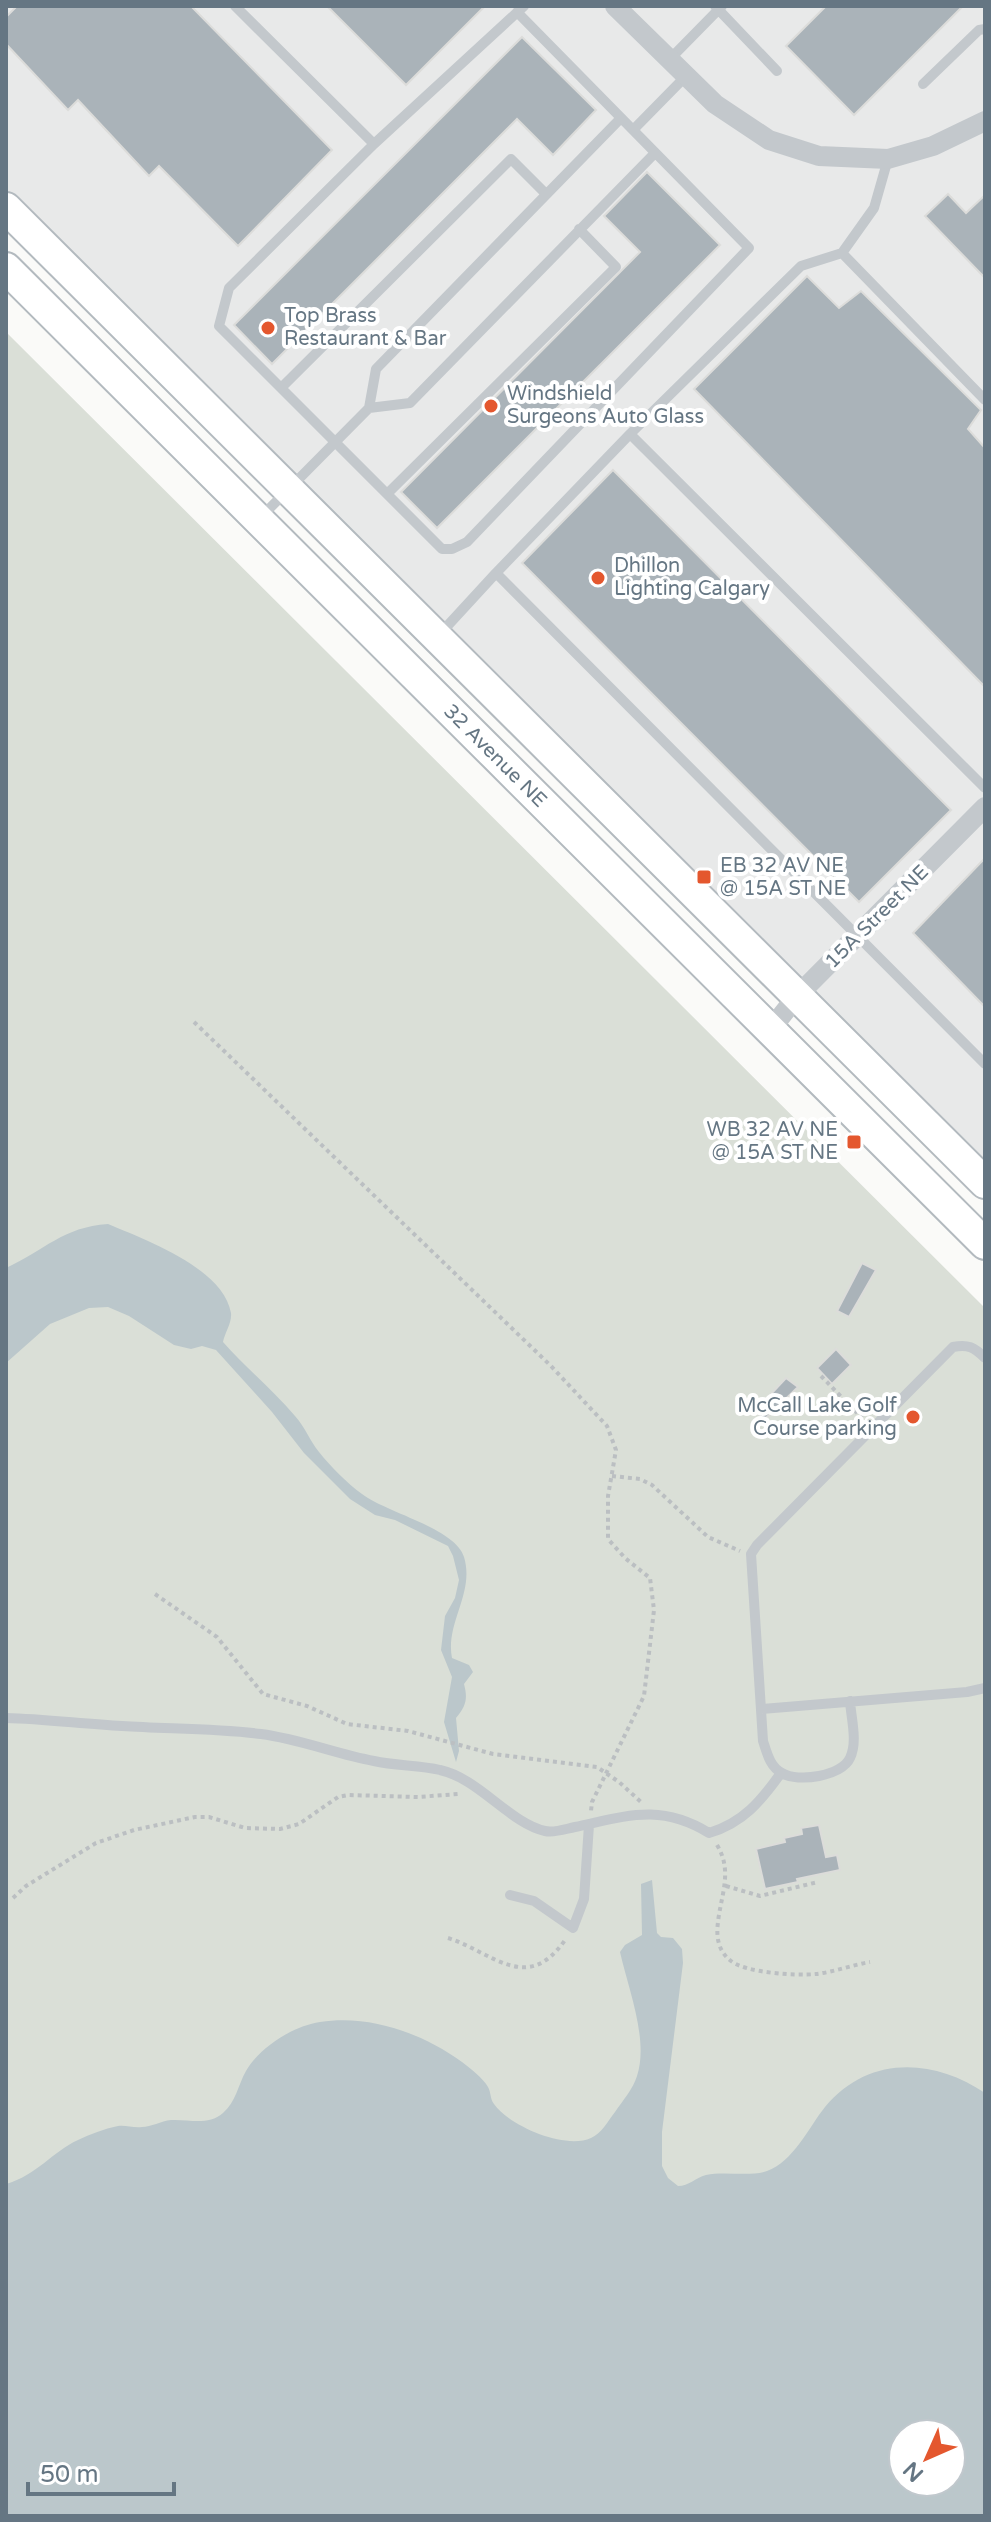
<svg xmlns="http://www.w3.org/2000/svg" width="991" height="2522" viewBox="0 0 991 2522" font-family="'Varela Round',sans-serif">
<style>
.built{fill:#e8e9e9}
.green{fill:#dadfd7;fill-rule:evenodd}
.water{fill:#bbc7cb;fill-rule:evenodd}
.building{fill:#aab3b9;stroke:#dcdcda;stroke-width:2}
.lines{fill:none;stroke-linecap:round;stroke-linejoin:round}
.secondary-casing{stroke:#b3babf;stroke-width:34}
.path{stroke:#bbbfc2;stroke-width:4;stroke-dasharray:4 4;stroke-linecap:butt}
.service{stroke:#c3c8cc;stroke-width:10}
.minor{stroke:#c3c8cc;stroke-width:20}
.secondary{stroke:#fff;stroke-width:30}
.poi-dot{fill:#e4572e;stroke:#fff;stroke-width:3}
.labels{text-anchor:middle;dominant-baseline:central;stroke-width:8;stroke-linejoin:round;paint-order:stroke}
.poi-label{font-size:20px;fill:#657683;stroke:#fff;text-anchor:start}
.street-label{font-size:20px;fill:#657683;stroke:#fff}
</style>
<rect width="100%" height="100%" fill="#fafaf8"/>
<path class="built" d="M 6,6 L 985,6 L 985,1160 L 6,191 Z"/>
<path class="green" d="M 6,332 L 985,1308 L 985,2516 L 6,2516 ZM 903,2434 L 951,2434 L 951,2482 L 903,2482 Z"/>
<path class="water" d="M 108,1224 C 146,1240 223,1268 231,1313 C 232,1323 225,1332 223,1342 C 246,1368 273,1390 295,1416 C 305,1427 310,1441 319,1452 C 331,1467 347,1483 362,1494 C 387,1513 455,1528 464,1557 C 475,1593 445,1623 452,1658 L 469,1665 L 473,1672 L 464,1684 C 468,1699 466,1706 456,1718 L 459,1751 L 456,1762 L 444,1722 L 452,1677 L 441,1650 L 445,1616 L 455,1598 L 459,1580 L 453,1556 L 448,1546 L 395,1520 L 375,1515 L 350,1499 L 304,1453 L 272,1412 L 216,1350 L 202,1346 L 191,1349 L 174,1345 L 129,1316 L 108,1307 L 89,1308 L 50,1324 L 6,1363 L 6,1268 C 45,1250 63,1227 108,1224 Z
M 652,1880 L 657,1933 L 661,1937 L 673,1938 L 682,1949 L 683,1963 L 662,2132 L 662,2166 L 668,2178 L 678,2186 C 689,2186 695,2178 706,2175 C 724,2171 751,2177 767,2171 C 793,2162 809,2127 825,2107 C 867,2056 932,2057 985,2093 L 985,2516 L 6,2516 L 6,2184 C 37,2175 52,2152 78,2140 C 90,2134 104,2129 118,2126 C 126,2125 133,2128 142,2127 C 151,2127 161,2121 171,2120 C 189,2119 208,2126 223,2113 C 236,2102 238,2085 246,2071 C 260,2047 293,2026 320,2022 C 369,2014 422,2033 462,2062 C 470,2068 483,2078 488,2087 C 491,2092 490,2099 494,2104 C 509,2126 565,2150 591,2138 C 601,2134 608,2121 615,2112 C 623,2100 633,2089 637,2076 C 649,2040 628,1988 620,1952 L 625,1945 L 642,1935 L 641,1884 ZM 903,2434 L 951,2434 L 951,2482 L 903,2482 Z"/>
<path class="building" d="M 17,6 L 191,6 L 332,150 L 238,246 L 159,166 L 149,176 L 78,100 L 68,110 L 6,44 L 6,17 Z
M 327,6 L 485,6 L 406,85 Z
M 826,6 L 963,6 L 854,115 L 786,46 Z
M 522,37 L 596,110 L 553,155 L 517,119 L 272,364 L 234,325 Z
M 647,172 L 720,245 L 437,528 L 401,492 L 640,252 L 604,216 Z
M 948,194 L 966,213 L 985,195 L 985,278 L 925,216 Z
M 807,276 L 839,308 L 861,291 L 981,410 L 968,429 L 985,448 L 985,687 L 694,389 Z
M 613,470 L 951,810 L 859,902 L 522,563 Z
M 985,858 L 985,1007 L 913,933 Z
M 862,1263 L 876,1270 L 849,1317 L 837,1311 Z
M 836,1349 L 851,1365 L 832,1384 L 817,1368 Z
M 786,1378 L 798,1387 L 764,1420 L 755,1411 Z
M 819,1825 L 826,1857 L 837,1855 L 840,1870 L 797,1879 L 798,1882 L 765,1889 L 756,1849 L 785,1842 L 784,1838 L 802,1834 L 801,1828 Z"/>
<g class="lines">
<g class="secondary-casing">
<path id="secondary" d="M 6,208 L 985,1183
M 6,268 C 330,595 661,917 985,1244"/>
</g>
<path class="path" d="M 194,1022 L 551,1366 L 607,1426 L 616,1450 L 608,1496 L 608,1539 L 625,1558 L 650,1578 L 654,1610 L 644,1696 L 592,1802 L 591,1811
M 821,1376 L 862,1418
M 612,1476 L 640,1479 L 652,1485 L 708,1537 L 740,1551
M 155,1594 L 217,1637 L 263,1694 L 307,1706 L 347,1724 L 408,1731 L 493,1754 L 597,1767 L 619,1782 L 641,1802
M 717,1845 C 733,1871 721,1895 718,1922 C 716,1937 718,1951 731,1961 C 746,1973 796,1976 816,1974 C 834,1972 852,1965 870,1962
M 726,1886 L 760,1896 L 818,1882
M 13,1898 L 26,1886 L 96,1843 L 134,1830 L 195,1817 L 209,1817 L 245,1828 L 280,1829 L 299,1824 L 338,1797 L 348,1795 L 418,1797 L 458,1794
M 448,1938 C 492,1952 527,1995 565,1940"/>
<path class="service" d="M 235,6 L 374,144
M 715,6 L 777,71
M 517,12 L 749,248 L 467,542 L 452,549 L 442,549 L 219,326 L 229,288 L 374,144 L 524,6
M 669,60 L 722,6
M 923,84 L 979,30 L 985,29
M 633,130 L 686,76
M 888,159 L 874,208 L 842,253 L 985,400
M 281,388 L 511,159 L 545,193
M 369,408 L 376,369 L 621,118
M 630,434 L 985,788
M 387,494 L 616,267 L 579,229
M 260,518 L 369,408 L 410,403 L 655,153
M 496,573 L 630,434 L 801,266 L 842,253
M 439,635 L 496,573 L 985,1064
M 850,1701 C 851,1718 858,1742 850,1758 C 842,1776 798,1783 782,1773 C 770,1767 767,1753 763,1741 L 751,1554 L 757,1545 L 953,1347 C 968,1344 974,1347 985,1358
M 761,1709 L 967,1692 L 985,1688
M 6,1718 C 45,1719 83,1724 122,1726 C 168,1729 215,1728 261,1734 C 300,1739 336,1754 374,1761 C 396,1766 419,1765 440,1770 C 478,1778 511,1824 545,1831 C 555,1833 565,1829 575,1827 C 627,1816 660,1803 709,1833 C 743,1823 761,1801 781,1773
M 510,1895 L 534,1901 L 573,1928 L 584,1899 L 589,1825"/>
<path class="minor" d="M 615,6 L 715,104 L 769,140 L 819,156 L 888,159 L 933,146 L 985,121
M 771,1029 L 797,996 L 985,807"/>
<use href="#secondary" class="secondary"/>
</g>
<g class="poi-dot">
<circle cx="268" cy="328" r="8"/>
<circle cx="491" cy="406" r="8"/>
<circle cx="598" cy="578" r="8"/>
<rect x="696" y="869" width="16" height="16" rx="4"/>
<rect x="846" y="1134" width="16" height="16" rx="4"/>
<circle cx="913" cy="1417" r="8"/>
</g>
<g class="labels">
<g class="poi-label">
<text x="284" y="316">Top Brass<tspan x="284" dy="23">Restaurant &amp; Bar</tspan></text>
<text x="507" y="394">Windshield<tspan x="507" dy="23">Surgeons Auto Glass</tspan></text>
<text x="614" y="566">Dhillon<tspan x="614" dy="23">Lighting Calgary</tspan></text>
<text x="720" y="866">EB 32 AV NE<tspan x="720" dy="23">@ 15A ST NE</tspan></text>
<text x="838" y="1130" text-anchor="end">WB 32 AV NE<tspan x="838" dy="23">@ 15A ST NE</tspan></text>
<text x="897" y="1406" text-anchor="end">McCall Lake Golf<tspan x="897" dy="23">Course parking</tspan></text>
</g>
<g class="street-label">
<text transform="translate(495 756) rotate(45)">32 Avenue NE</text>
<text transform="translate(877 917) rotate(-45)">15A Street NE</text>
</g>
</g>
<rect width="991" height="2522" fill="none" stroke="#657683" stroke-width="16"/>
<g transform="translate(927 2458) rotate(225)"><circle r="38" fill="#ffffff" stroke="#c1c8cd" stroke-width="2"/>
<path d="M0-6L14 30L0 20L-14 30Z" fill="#e4572e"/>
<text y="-12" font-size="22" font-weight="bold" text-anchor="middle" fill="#657683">N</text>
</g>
<path d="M28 2482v12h146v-12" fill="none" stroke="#657683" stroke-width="4"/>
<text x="40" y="2482" font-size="24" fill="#657683" stroke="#ffffff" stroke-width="6" paint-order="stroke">50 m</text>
</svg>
